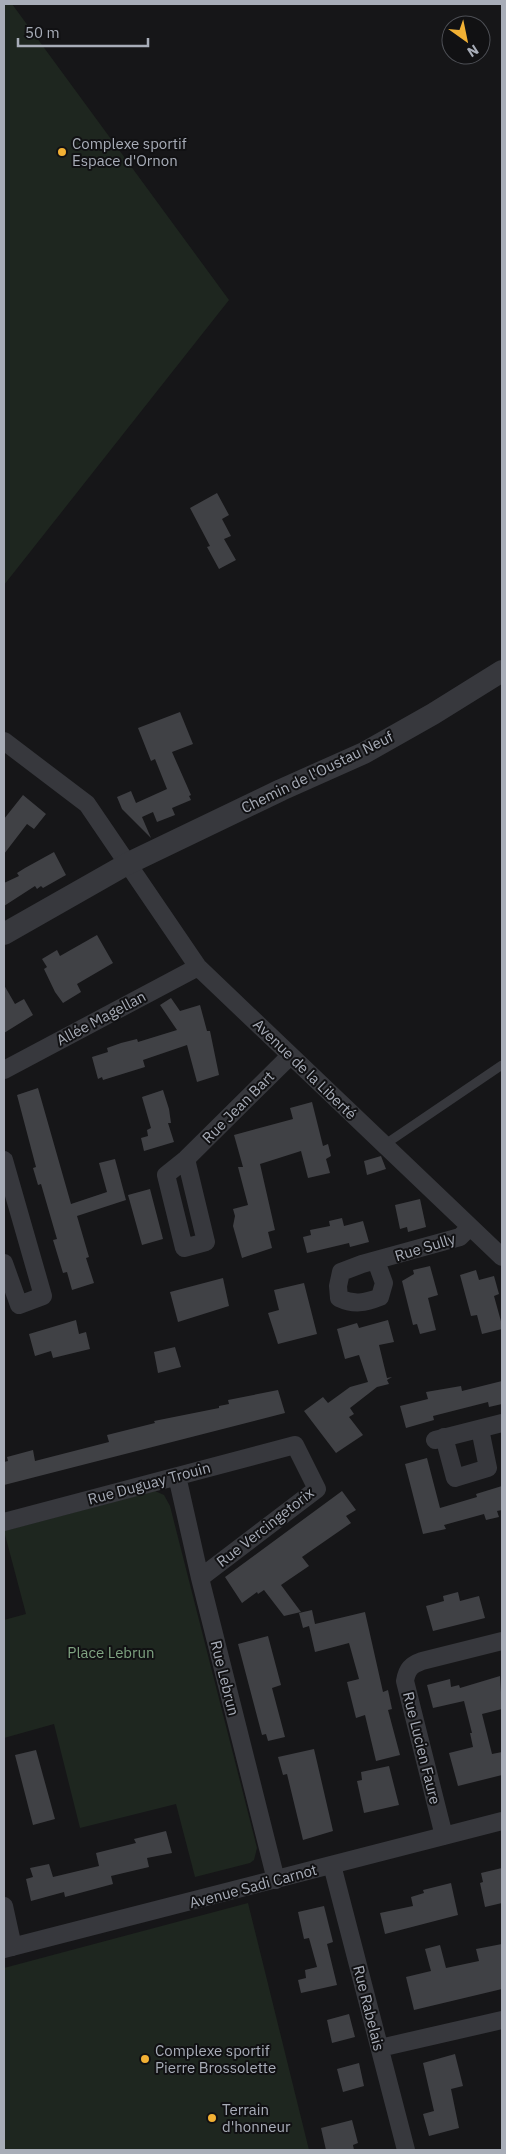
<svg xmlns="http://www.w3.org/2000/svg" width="506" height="2154" viewBox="0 0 506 2154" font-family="'IBM Plex Sans',sans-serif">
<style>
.green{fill:#1e261f}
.building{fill:#404145}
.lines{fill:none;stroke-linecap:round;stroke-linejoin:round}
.service{stroke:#37383d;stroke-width:9}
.minor{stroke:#37383d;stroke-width:18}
.tertiary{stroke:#37383d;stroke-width:22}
.poi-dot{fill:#f2b134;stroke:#111113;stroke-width:2}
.labels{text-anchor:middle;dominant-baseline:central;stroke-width:4;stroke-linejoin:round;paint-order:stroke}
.poi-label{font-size:15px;fill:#a8adb8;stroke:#111113;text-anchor:start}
.street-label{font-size:15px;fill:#a8adb8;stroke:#111113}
.park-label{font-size:15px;fill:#7fa381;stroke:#111113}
</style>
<rect width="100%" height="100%" fill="#161618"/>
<path class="green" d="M 4,4 L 12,4 L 229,300 L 4,585 Z
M 155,1491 L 164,1495 L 170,1506 L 257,1848 L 254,1860 L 250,1863 L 195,1877 L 176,1804 L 80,1828 L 54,1724 L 4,1738 L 4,1620 L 26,1614 L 4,1531 Z
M 248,1903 L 309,2150 L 4,2150 L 4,1968 Z"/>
<path class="building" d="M 217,493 L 229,515 L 222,519 L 231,536 L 224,539 L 236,560 L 219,569 L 207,547 L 210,546 L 190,508 Z
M 180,712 L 193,744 L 172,752 L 191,795 L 189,796 L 191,800 L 172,808 L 175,815 L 157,822 L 153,812 L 142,817 L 151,838 L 122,809 L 117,797 L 131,791 L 136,803 L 167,789 L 155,759 L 151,761 L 138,728 Z
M 23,795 L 46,814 L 34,829 L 27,824 L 4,854 L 4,819 Z
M 54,852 L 66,875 L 43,888 L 41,886 L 37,889 L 35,886 L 4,906 L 4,883 L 19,876 L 17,873 L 25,868 Z
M 97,935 L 113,963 L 77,984 L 81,992 L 63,1003 L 55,992 L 44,969 L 47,967 L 42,959 L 57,950 L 60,956 Z
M 4,985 L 15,1004 L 24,999 L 33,1015 L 4,1033 Z
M 171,998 L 180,1011 L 200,1005 L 207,1031 L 210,1031 L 219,1075 L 197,1082 L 187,1045 L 143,1060 L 145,1067 L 103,1080 L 102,1077 L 98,1079 L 92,1057 L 108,1052 L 107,1048 L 121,1043 L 137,1039 L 138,1042 L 177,1030 L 160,1005 Z
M 38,1088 L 71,1204 L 107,1192 L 99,1163 L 115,1159 L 126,1200 L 77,1216 L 89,1257 L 86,1258 L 94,1283 L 72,1290 L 67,1272 L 63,1273 L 60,1263 L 53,1240 L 57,1239 L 41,1184 L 38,1185 L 33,1168 L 36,1167 L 17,1095 Z
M 163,1090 L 169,1109 L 171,1123 L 168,1123 L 174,1142 L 144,1151 L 141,1138 L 148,1136 L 147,1130 L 151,1128 L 142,1097 Z
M 312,1102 L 323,1146 L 328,1144 L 331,1156 L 326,1159 L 330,1173 L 308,1178 L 301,1151 L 260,1164 L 275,1230 L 268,1232 L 272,1248 L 242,1258 L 233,1226 L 235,1216 L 233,1209 L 248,1205 L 238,1167 L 243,1167 L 234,1135 L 293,1119 L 290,1108 Z
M 381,1156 L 386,1169 L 367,1175 L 364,1161 Z
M 150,1189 L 163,1239 L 142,1245 L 128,1195 Z
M 420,1199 L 426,1227 L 408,1232 L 407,1227 L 400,1229 L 395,1205 Z
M 342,1218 L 344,1226 L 363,1221 L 369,1242 L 350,1247 L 349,1243 L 307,1253 L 303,1237 L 311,1235 L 310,1230 L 330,1226 L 329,1221 Z
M 430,1266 L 438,1295 L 428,1298 L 436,1330 L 420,1334 L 417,1324 L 413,1325 L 402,1281 L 414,1274 L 413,1270 Z
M 476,1270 L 479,1280 L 494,1276 L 499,1294 L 494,1296 L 502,1325 L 502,1329 L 482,1334 L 477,1315 L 471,1316 L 460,1275 Z
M 223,1278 L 229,1306 L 178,1322 L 170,1292 Z
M 304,1283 L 317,1334 L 278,1344 L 268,1313 L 279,1310 L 274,1290 Z
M 76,1320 L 79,1334 L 86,1332 L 90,1349 L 53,1358 L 51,1351 L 35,1356 L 29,1334 Z
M 388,1320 L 394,1342 L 379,1345 L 387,1378 L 392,1377 L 387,1380 L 389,1384 L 377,1387 L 350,1408 L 354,1414 L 349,1417 L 363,1435 L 336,1453 L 304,1411 L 323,1397 L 328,1403 L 350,1387 L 368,1382 L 359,1355 L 345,1359 L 337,1329 L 357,1323 L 359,1328 Z
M 175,1347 L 181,1367 L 158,1373 L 154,1352 Z
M 502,1381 L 502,1404 L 489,1407 L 488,1402 L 433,1416 L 434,1420 L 406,1428 L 400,1406 L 428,1399 L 426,1392 L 461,1386 L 462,1391 Z
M 278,1390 L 285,1413 L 4,1485 L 4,1462 L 8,1461 L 7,1457 L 33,1450 L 35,1461 L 109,1442 L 107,1435 L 155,1423 L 154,1421 L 219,1408 L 219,1406 L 229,1404 L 228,1400 Z
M 427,1458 L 440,1508 L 477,1497 L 476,1494 L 502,1486 L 502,1510 L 497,1511 L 499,1517 L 486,1520 L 484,1514 L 444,1525 L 446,1529 L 423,1534 L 405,1464 Z
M 342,1491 L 356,1510 L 346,1516 L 351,1523 L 302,1557 L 309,1566 L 281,1585 L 301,1612 L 284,1616 L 264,1590 L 258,1594 L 257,1592 L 242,1603 L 225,1577 Z
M 458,1592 L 460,1601 L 479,1596 L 485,1618 L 433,1631 L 426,1606 L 444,1601 L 443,1596 Z
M 312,1610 L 315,1624 L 365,1612 L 383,1692 L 388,1690 L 392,1709 L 388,1710 L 400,1755 L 376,1761 L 365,1715 L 356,1718 L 347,1682 L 359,1679 L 349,1643 L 315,1652 L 309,1626 L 303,1628 L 299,1613 Z
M 268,1636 L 281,1685 L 272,1688 L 285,1737 L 268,1741 L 266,1734 L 262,1735 L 238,1644 Z
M 500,1676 L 502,1709 L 482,1714 L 492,1754 L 502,1752 L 502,1775 L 458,1786 L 449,1753 L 473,1747 L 470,1733 L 472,1733 L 464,1701 L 433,1708 L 427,1685 L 450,1679 L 451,1687 L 459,1685 L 460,1688 Z
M 314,1749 L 333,1831 L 303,1840 L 287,1774 L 283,1775 L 278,1757 Z
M 36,1750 L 55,1819 L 33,1825 L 15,1755 Z
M 389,1766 L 399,1805 L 364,1813 L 357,1781 L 362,1780 L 361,1772 Z
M 166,1831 L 172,1853 L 147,1858 L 149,1867 L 111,1876 L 113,1884 L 65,1897 L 64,1892 L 31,1901 L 26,1879 L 33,1877 L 30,1868 L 49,1864 L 53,1877 L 99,1866 L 96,1853 L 136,1843 L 134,1839 Z
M 502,1868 L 502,1903 L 485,1907 L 480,1883 L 483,1882 L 481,1873 Z
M 451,1883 L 458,1915 L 385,1934 L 380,1913 L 413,1906 L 411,1897 L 424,1893 L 423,1890 Z
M 324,1906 L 333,1942 L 327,1944 L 337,1985 L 301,1993 L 298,1980 L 306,1978 L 305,1970 L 317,1967 L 309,1938 L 304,1939 L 298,1912 Z
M 502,1944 L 502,1989 L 414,2010 L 406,1977 L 431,1971 L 425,1949 L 440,1945 L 446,1968 L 479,1961 L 476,1949 Z
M 349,2014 L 355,2037 L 332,2043 L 327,2020 Z
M 455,2054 L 463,2086 L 451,2089 L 459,2128 L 429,2136 L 423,2114 L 434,2111 L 423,2063 Z
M 359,2063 L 364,2086 L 343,2092 L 337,2069 Z
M 352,2120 L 358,2143 L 353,2145 L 354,2150 L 326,2150 L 321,2128 Z"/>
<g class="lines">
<path class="service" d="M 384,1145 L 502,1065"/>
<path class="minor" d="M 4,741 L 87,804 L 198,967 L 502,1257
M 4,1070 L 198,967
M 186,1159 L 206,1242 L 184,1248 L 166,1175 L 186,1159 L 290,1056
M 4,1160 L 43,1296 L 19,1305 L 4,1263
M 376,1261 L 384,1283 L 380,1297 C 365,1303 354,1305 339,1298 L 338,1286 L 341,1272 L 362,1264 L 460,1237 L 470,1227
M 444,1437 L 455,1478 L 488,1468 L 480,1429
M 435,1440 L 502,1423
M 177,1476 L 200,1578 L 276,1880
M 4,1522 L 295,1445 L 317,1489 L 200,1578
M 444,1836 L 405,1681 C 407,1669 411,1665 422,1661 L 502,1641
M 332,1865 L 406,2150
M 4,1906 L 13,1947
M 4,1949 L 502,1821
M 380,2048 L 502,2020"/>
<path class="tertiary" d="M 4,934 L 127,864 L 281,790 L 364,753 L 433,714 L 502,671"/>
</g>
<g class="poi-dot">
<circle cx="62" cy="152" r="5"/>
<circle cx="145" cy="2059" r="5"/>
<circle cx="212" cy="2118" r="5"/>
</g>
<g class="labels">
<g class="poi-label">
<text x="72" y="143">Complexe sportif<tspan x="72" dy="17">Espace d'Ornon</tspan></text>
<text x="155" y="2050">Complexe sportif<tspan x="155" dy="17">Pierre Brossolette</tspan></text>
<text x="222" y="2109">Terrain<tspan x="222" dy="17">d'honneur</tspan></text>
</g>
<g class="street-label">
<text transform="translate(317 772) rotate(-26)">Chemin de l'Oustau Neuf</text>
<text transform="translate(101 1018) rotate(-28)">Allée Magellan</text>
<text transform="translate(305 1069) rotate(44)">Avenue de la Liberté</text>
<text transform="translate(238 1107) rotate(-45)">Rue Jean Bart</text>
<text transform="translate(425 1247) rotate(-17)">Rue Sully</text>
<text transform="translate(149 1483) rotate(-15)">Rue Duguay Trouin</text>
<text transform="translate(265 1527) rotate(-38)">Rue Vercingetorix</text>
<text transform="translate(225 1678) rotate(76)">Rue Lebrun</text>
<text transform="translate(422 1748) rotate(76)">Rue Lucien Faure</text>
<text transform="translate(253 1886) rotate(-15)">Avenue Sadi Carnot</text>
<text transform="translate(369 2008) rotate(76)">Rue Rabelais</text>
</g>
<g class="park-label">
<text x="111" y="1652">Place Lebrun</text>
</g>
</g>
<rect width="506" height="2154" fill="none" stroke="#a8adb8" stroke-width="10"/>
<g transform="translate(466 40) rotate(147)"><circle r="24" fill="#111113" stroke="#4d4f55"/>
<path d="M0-4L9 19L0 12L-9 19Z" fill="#f2b134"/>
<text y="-8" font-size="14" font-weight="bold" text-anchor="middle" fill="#a8adb8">N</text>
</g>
<path d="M18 38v8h130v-8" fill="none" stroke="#a8adb8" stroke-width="2.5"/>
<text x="25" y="38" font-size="15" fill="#a8adb8" stroke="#111113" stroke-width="4" paint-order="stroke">50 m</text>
</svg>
